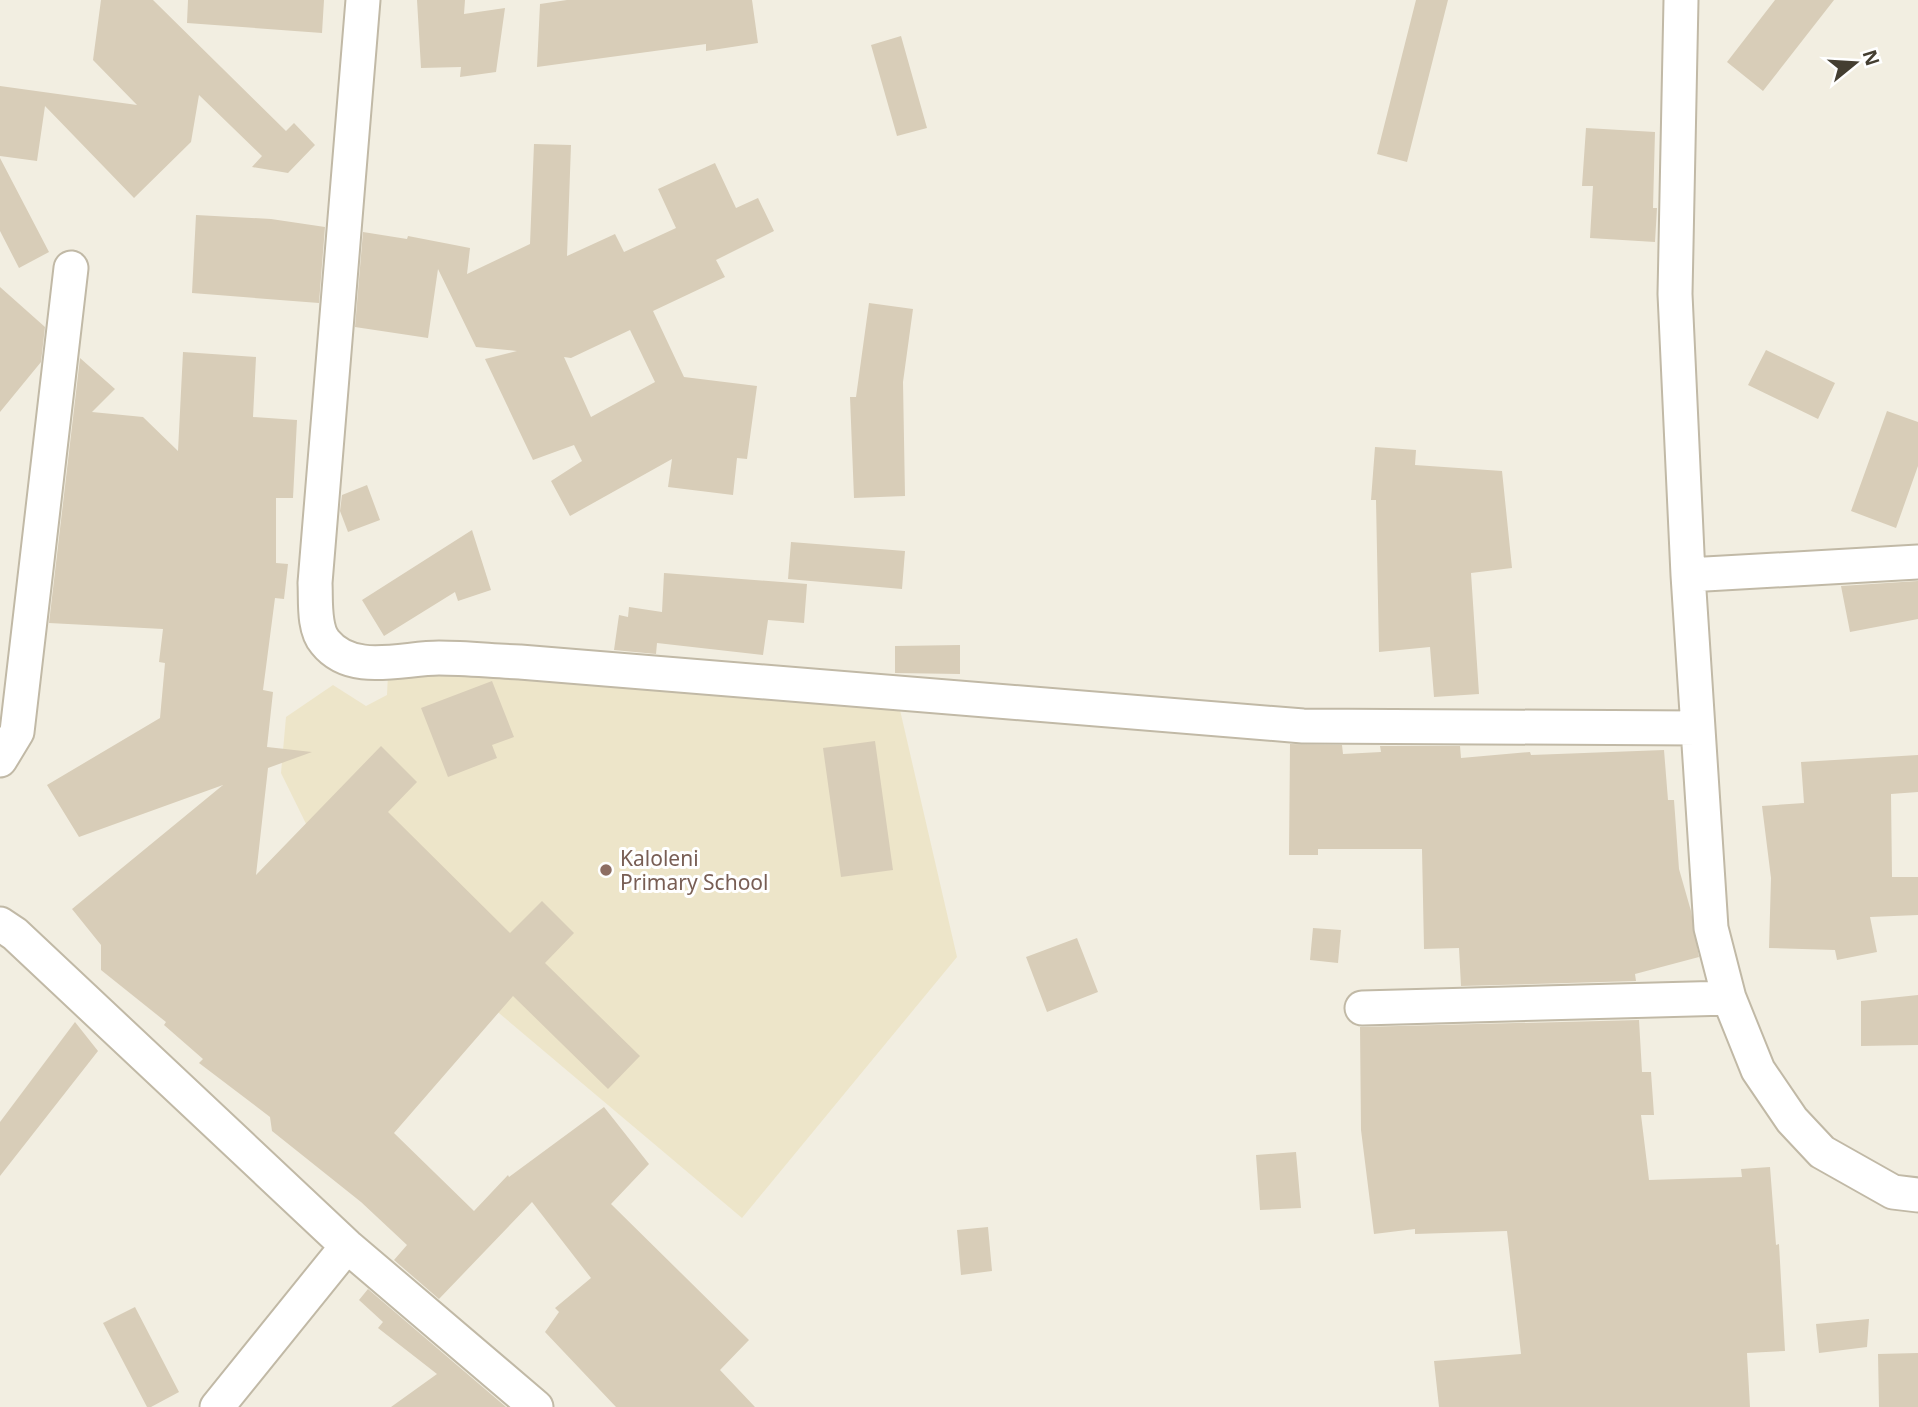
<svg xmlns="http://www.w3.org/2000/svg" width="1918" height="1407" viewBox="0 0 1918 1407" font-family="'Noto Sans',sans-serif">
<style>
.education{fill:#ede5c9}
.building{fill:#d8cdb8;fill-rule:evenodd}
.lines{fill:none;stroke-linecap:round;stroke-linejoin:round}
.minor-casing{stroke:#c1b9a6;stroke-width:37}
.minor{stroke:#fff;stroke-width:33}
.education-dot{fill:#8d6e63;stroke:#fff;stroke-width:2.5}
.labels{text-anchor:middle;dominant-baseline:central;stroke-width:6;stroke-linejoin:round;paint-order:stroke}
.education-label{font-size:21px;fill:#785e54;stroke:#fff;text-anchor:start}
</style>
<rect width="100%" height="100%" fill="#f2eee1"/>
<path class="education" d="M 419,670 L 900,710 L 957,957 L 742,1218 L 493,1008 L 314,840 L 281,773 L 286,717 L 333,685 L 366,706 L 387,695 L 388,674 Z"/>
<path class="building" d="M 101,0 L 153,0 L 286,131 L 294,123 L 315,145 L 288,173 L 252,167 L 262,156 L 199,95 L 191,142 L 134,198 L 45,106 L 37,161 L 0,156 L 0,86 L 137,105 L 93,60 Z
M 188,0 L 324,0 L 322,33 L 187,23 Z
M 417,0 L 465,0 L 464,14 L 505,8 L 496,72 L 460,77 L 461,67 L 421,68 Z
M 567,0 L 752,0 L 758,43 L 706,51 L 706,44 L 537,67 L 540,4 Z
M 1416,0 L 1448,0 L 1407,162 L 1377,154 Z
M 1775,0 L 1834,0 L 1763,91 L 1727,62 Z
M 901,36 L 927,128 L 897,136 L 871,45 Z
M 1586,128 L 1655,132 L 1653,208 L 1657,208 L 1655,242 L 1590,238 L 1593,186 L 1582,186 Z
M 534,144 L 571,145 L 567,256 L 615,234 L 624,252 L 676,228 L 658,189 L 715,163 L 736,208 L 758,198 L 774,231 L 716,260 L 725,277 L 653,311 L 684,377 L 757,386 L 747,459 L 737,458 L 733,495 L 668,487 L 672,459 L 570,516 L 551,481 L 582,461 L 574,445 L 533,460 L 485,359 L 517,351 L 476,347 L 438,269 L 428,338 L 355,327 L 363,232 L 407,239 L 408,236 L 470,248 L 467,274 L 530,244 ZM 630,330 L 655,382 L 591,417 L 564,357 L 571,358 Z
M 0,158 L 49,252 L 19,268 L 0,231 Z
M 196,215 L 271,219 L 325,227 L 319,303 L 192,293 Z
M 0,287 L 45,327 L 41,362 L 0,412 Z
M 869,303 L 913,309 L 903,382 L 905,496 L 854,498 L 850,397 L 856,397 Z
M 1766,350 L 1835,383 L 1818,419 L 1748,385 Z
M 183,352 L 256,357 L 253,417 L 297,420 L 293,498 L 276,498 L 276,563 L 288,564 L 284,599 L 275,598 L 263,690 L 273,692 L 267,747 L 312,752 L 268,768 L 256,875 L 381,746 L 417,782 L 388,812 L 510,933 L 542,901 L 574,933 L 545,963 L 640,1056 L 608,1089 L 513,996 L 394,1133 L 474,1211 L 508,1175 L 509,1177 L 604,1107 L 649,1164 L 611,1204 L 749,1340 L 720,1370 L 755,1407 L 616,1407 L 545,1332 L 559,1312 L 555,1308 L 591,1278 L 532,1202 L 439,1299 L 394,1260 L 407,1245 L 361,1202 L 272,1131 L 270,1117 L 199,1063 L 203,1059 L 164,1025 L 166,1022 L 101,970 L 101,945 L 72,909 L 223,785 L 79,837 L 47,785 L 160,718 L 165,663 L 159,662 L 163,629 L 49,623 L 80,358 L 115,389 L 92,412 L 143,417 L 178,451 Z
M 1887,411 L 1918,422 L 1918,466 L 1896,528 L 1851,511 Z
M 1375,447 L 1416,450 L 1415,465 L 1502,471 L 1512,568 L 1471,573 L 1479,694 L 1434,697 L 1430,647 L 1379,652 L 1376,500 L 1371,500 Z
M 367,485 L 380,520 L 348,532 L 340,511 L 342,495 Z
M 472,530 L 491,590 L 458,601 L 455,592 L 384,636 L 362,600 Z
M 791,542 L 905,551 L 902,589 L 788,579 Z
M 664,573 L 807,584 L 804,623 L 768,620 L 763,655 L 657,643 L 656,654 L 614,650 L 619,615 L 628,617 L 629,607 L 662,612 Z
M 1918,581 L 1918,619 L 1850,632 L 1841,586 Z
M 960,645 L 960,674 L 895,673 L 895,646 Z
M 492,681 L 514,737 L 492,745 L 497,758 L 448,777 L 421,708 Z
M 875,741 L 893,870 L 841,877 L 823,748 Z
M 1290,744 L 1342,745 L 1343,754 L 1381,752 L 1380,746 L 1460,746 L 1461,758 L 1530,752 L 1531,755 L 1664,750 L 1668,800 L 1674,800 L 1679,869 L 1691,911 L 1699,957 L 1635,974 L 1636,981 L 1461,986 L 1459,948 L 1424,949 L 1422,849 L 1318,849 L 1318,855 L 1289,855 Z
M 1918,755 L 1918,792 L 1891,794 L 1892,877 L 1918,877 L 1918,915 L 1870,917 L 1877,952 L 1837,960 L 1835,950 L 1769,948 L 1771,878 L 1762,806 L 1804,803 L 1801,762 Z
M 1313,928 L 1341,930 L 1338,963 L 1310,960 Z
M 1077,938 L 1098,992 L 1047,1012 L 1026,957 Z
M 1918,995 L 1918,1045 L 1861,1046 L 1861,1001 Z
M 1639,1020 L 1642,1072 L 1651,1072 L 1654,1115 L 1641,1115 L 1649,1180 L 1742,1177 L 1741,1169 L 1770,1167 L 1776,1245 L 1779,1244 L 1785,1351 L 1747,1353 L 1750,1407 L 1439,1407 L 1434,1361 L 1521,1354 L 1507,1231 L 1415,1234 L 1415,1229 L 1374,1234 L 1361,1130 L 1360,1027 Z
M 75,1022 L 98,1051 L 0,1176 L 0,1122 Z
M 1296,1152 L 1301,1208 L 1260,1210 L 1256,1155 Z
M 988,1227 L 992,1271 L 961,1275 L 957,1230 Z
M 368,1289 L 506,1407 L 391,1407 L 437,1374 L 378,1328 L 383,1322 L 359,1300 Z
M 135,1307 L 179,1392 L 151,1407 L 147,1407 L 103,1323 Z
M 1869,1319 L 1867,1347 L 1819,1353 L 1816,1324 Z
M 1918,1353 L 1918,1407 L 1879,1407 L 1878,1354 Z"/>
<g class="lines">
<g class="minor-casing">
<path id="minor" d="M 363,0 L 315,583 C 316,600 313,628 325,642 C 352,676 402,658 439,658 C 466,658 493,661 520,662 L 1303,726 L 1698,728
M 1681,0 L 1675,294 L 1688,575 L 1711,928 L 1729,998 L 1758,1070 L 1792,1120 L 1822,1152 L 1893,1192 L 1918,1195
M 1688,575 L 1918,562
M 0,760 L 17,732 L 71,268
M 0,924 L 15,934 L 347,1246 L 536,1407
M 1362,1008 L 1729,998
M 217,1407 L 347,1246"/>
</g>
<use href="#minor" class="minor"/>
</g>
<circle class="education-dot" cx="606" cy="870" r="7"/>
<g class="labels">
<g class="education-label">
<text x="620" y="858">Kaloleni<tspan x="620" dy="24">Primary School</tspan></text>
</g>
</g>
<g transform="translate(1855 63) rotate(72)" stroke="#ffffff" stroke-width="5" paint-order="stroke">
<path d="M0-5L12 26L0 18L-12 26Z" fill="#443e31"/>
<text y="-10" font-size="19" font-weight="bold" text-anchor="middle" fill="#443e31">N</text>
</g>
</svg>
